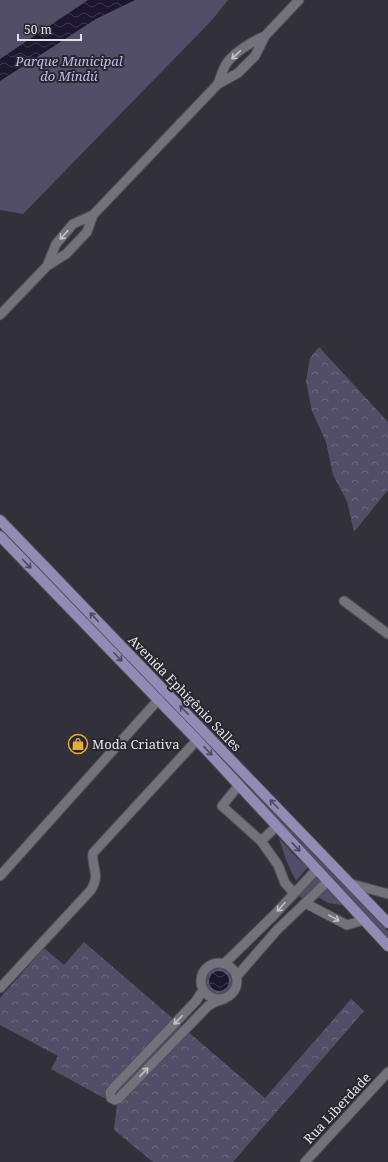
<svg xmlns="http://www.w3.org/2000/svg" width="388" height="1162" viewBox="0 0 388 1162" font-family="'Noto Serif',serif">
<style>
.forest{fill:url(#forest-crowns)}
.park{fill:#524e68}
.garden{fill:url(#garden-furrows)}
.water{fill:url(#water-waves)}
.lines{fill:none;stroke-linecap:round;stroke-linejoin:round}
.minor-casing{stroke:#4e4e54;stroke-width:11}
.major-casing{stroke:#4e4e54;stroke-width:12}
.minor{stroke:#73727b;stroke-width:9}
.major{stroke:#928bb6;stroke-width:10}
.oneway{stroke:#c1c1c7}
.oneway2{stroke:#4d4a5e}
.labels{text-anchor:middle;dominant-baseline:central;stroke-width:4;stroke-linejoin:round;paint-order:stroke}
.park-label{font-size:13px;font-style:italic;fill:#c2b9f0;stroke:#28272f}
.street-label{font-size:13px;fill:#e3e3e7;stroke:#28272f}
.poi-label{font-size:13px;fill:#e3e3e7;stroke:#28272f;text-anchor:start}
</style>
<defs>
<pattern id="forest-crowns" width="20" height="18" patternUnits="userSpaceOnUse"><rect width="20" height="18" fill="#524e68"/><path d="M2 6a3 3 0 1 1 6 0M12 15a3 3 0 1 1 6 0" fill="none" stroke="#6b677e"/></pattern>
<pattern id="garden-furrows" width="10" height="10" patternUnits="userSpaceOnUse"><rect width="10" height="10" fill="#524e68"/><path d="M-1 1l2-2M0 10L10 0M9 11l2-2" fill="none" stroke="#6b677e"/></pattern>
<pattern id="water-waves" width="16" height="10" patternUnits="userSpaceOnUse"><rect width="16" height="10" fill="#1c172f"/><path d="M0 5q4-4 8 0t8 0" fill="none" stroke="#3d394d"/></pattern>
</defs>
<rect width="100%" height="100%" fill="#323139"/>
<path class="forest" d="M 319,347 L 388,422 L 388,490 L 354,532 L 347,501 L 333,475 L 326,442 L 312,411 L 306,381 L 310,358 Z
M 84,942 L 265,1098 L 351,999 L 364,1011 L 233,1162 L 153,1162 L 114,1130 L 117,1105 L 51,1069 L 58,1056 L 0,1025 L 0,998 L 44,948 L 64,965 Z"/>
<path class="park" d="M 0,0 L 228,0 L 212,20 L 23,214 L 0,210 Z
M 184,713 L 388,931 L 388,941 L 179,717 Z
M 279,838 L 296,857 L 308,867 L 296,881 L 286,860 Z
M 315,873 L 323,879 L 304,900 L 297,894 Z
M 328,884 L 348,906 L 328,903 L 315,895 Z"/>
<path class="garden" d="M205 981a14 14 0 1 1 28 0a14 14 0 1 1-28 0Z"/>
<path class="water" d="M 88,0 L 135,0 L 96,19 L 0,81 L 0,59 Z
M209 981a10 10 0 1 1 20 0a10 10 0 1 1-20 0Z"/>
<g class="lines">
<g class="minor-casing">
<path id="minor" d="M 218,84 C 220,78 222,72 225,66 C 231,54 253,41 265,36
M 47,266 L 56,244 L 73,224 L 93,215 L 218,84 L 238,73 L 255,56 L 265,36 L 299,0
M 0,315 L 47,266 L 66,254 L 87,232 L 93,215
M 344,601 L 388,634
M 239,785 L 222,806 L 261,841 L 278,865 L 285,883 L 294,893
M 261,841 L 277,826
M 0,876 L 159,699
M 352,884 L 388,894
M 305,903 L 347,925 L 364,920
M201 981a18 18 0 1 1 36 0a18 18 0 1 1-36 0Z
M 224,964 L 273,916 L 317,869
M 237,976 L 277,930 L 328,881
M 0,988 L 91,890 C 101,873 91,868 93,853 L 197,740
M 203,990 L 196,1001 L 116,1085 L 110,1092 L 111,1098 L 115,1100 L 118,1099 L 208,1006 L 215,1002 L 224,999
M 305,1162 L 388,1072"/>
</g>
<g class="major-casing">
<path id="major" d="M 0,520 L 388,923
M 0,536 L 197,740 L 388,946"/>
</g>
<use href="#minor" class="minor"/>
<use href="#major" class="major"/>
</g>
<defs><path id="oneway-shaft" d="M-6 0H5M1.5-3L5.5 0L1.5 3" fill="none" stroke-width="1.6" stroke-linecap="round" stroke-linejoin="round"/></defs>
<g class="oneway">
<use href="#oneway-shaft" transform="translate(236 55) rotate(137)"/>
<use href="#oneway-shaft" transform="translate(64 235) rotate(132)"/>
<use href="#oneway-shaft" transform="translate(281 907) rotate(132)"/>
<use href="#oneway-shaft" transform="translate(334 918) rotate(29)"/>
<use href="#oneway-shaft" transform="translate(178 1020) rotate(134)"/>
<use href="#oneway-shaft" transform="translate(144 1072) rotate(-46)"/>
</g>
<g class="oneway2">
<use href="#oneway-shaft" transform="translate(27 564) rotate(46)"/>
<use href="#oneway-shaft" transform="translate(94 617) rotate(-134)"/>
<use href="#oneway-shaft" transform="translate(118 657) rotate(46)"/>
<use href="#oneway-shaft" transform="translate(184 710) rotate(-135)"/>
<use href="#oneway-shaft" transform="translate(208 751) rotate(47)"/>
<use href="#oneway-shaft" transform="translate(274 804) rotate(-134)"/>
<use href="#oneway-shaft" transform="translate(296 847) rotate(47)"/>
</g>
<defs>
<g id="shop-ring" transform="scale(1)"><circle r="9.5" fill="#28272f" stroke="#e5ad35" stroke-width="1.5"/><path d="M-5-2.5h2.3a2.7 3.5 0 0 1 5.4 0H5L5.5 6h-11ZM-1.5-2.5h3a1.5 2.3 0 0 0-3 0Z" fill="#e5ad35"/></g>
</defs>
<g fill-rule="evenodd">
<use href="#shop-ring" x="78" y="744"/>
</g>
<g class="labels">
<g class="park-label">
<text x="69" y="61">Parque Municipal<tspan x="69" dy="15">do Mindú</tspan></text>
</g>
<g class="street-label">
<text transform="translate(185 693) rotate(46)">Avenida Ephigênio Salles</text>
<text transform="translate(337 1108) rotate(-47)">Rua Liberdade</text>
</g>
<g class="poi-label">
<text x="92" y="744">Moda Criativa</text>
</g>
</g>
<path d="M18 34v6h63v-6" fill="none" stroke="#e3e3e7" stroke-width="2"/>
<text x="24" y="34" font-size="12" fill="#e3e3e7" stroke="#28272f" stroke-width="3" paint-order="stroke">50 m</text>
</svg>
